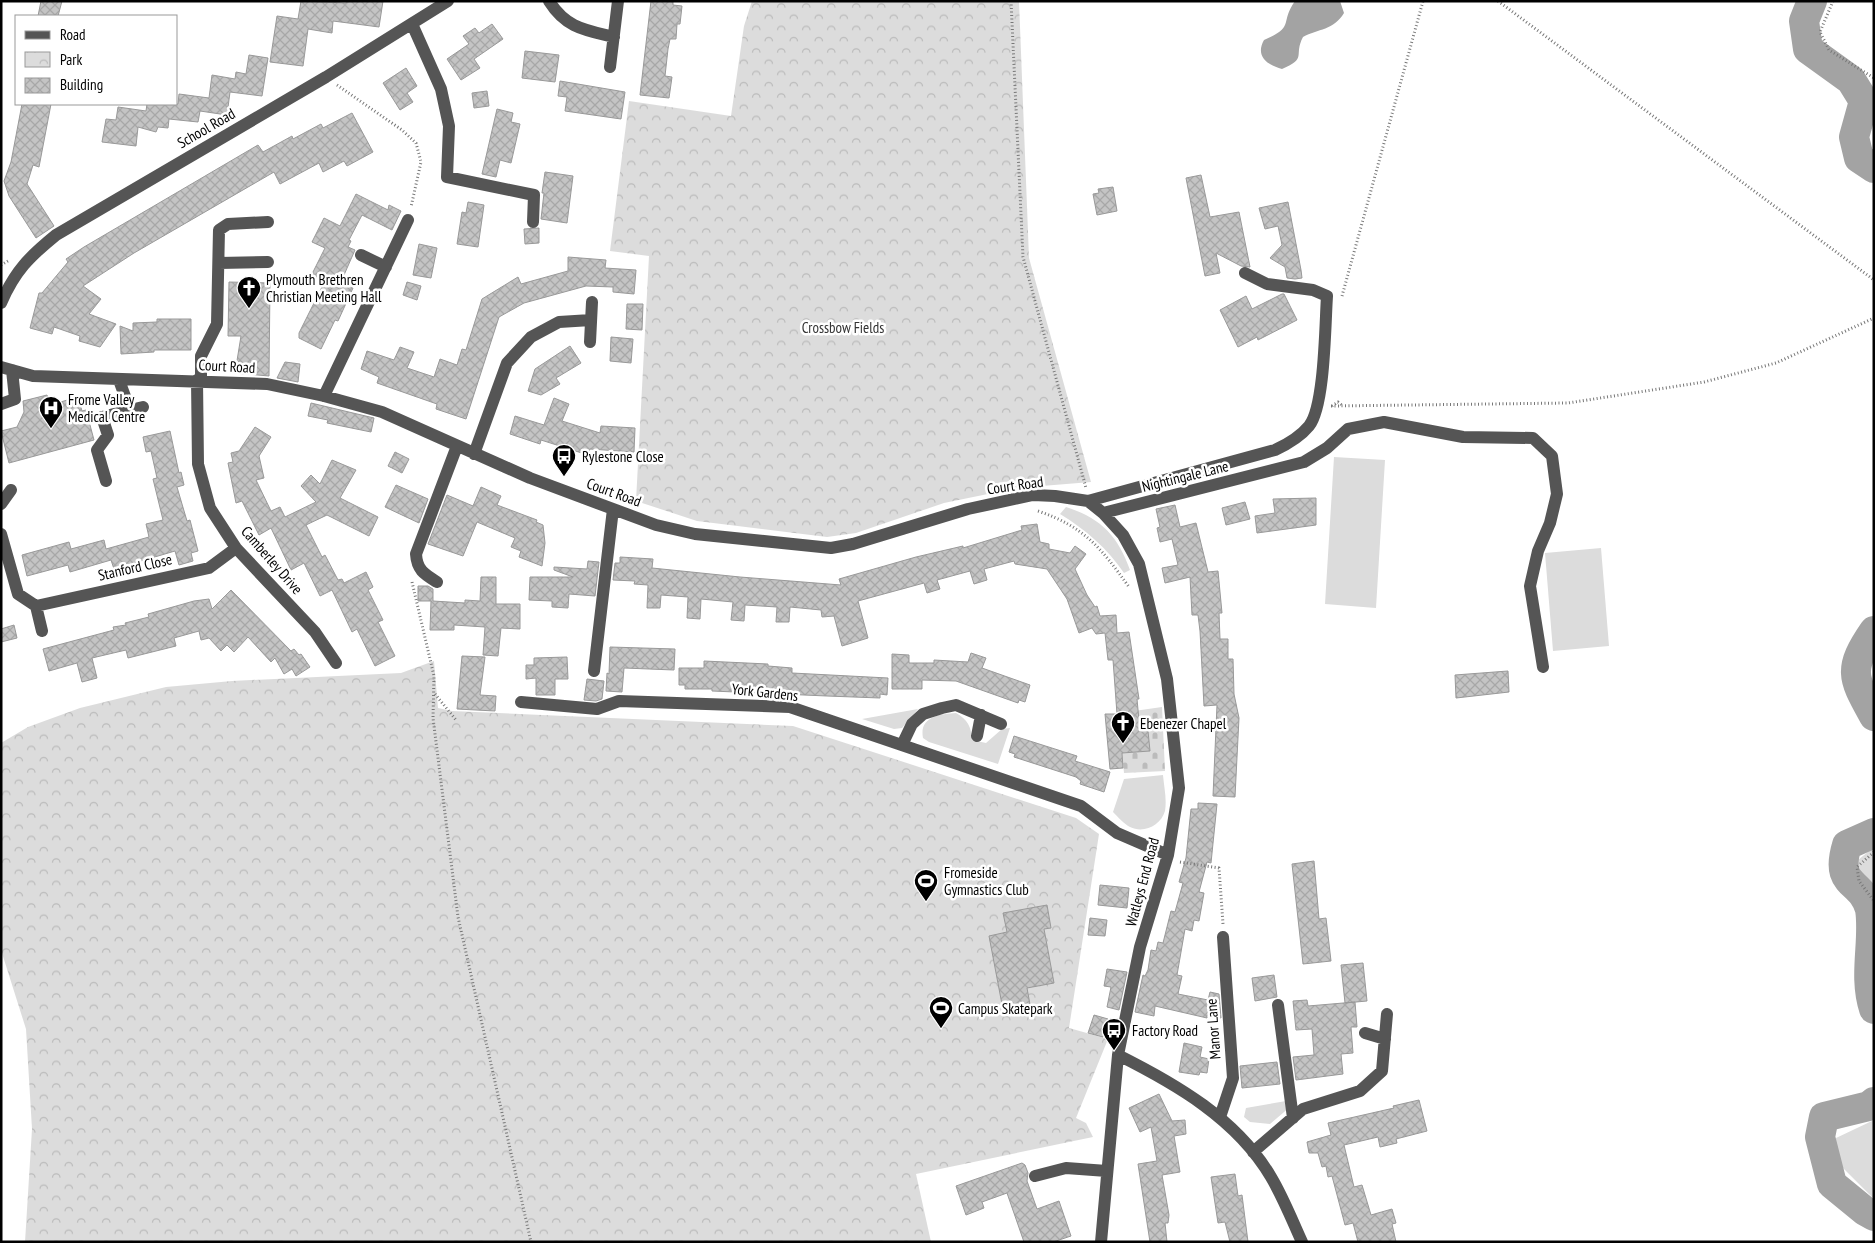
<svg xmlns="http://www.w3.org/2000/svg" width="1875" height="1243" viewBox="0 0 1875 1243" font-family="'PT Sans Narrow',sans-serif">
<style>
.grass{fill:#dcdcdc}
.cemetery{fill:url(#cemetery-stones)}
.park{fill:url(#park-crowns)}
.water{fill:#a3a3a3}
.lines{fill:none;stroke-linecap:round;stroke-linejoin:round}
.river{stroke:#a3a3a3;stroke-width:30}
.building{fill:url(#building-cross-hatch);stroke:#999}
.path{stroke:#777;stroke-width:3;stroke-dasharray:1 2.5;stroke-linecap:butt}
.minor{stroke:#555;stroke-width:12}
.labels{text-anchor:middle;dominant-baseline:central;stroke-width:5;stroke-linejoin:round;paint-order:stroke}
.street-label{font-size:15px;fill:#000;stroke:#fff}
.poi-label{font-size:15px;fill:#000;stroke:#fff;text-anchor:start}
.park-label{font-size:15px;fill:#333;stroke:#fff}
</style>
<defs>
<pattern id="cemetery-stones" width="16" height="16" patternUnits="userSpaceOnUse" patternTransform="scale(1.25)"><rect width="16" height="16" fill="#dcdcdc"/><path d="M2 7V4a2 2 0 0 1 4 0v3zM10 15v-3a2 2 0 0 1 4 0v3z" fill="#bbb"/></pattern>
<pattern id="park-crowns" width="20" height="18" patternUnits="userSpaceOnUse" patternTransform="scale(1.25)"><rect width="20" height="18" fill="#dcdcdc"/><path d="M2 6a3 3 0 1 1 6 0M12 15a3 3 0 1 1 6 0" fill="none" stroke="#bbb"/></pattern>
<pattern id="building-cross-hatch" width="8" height="8" patternUnits="userSpaceOnUse" patternTransform="scale(1.25)"><rect width="8" height="8" fill="#c4c4c4"/><path d="M0 0l8 8M0 8l8-8" fill="none" stroke="#a7a7a7"/></pattern>
</defs>
<rect width="100%" height="100%" fill="#fff"/>
<path class="grass" d="M 1334,457 L 1385,460 L 1376,608 L 1325,604 Z
M 1066,507 C 1101,518 1118,536 1130,570 L 1124,573 C 1107,548 1086,530 1060,514 Z
M 1601,548 L 1609,646 L 1553,651 L 1545,553 Z
M 918,709 L 902,728 L 894,729 L 862,719 Z
M 956,713 C 968,720 971,726 972,740 L 986,743 L 1002,729 L 1010,728 L 998,764 L 929,742 L 923,738 C 919,717 939,714 956,713 Z
M 1163,775 C 1164,787 1167,799 1165,811 C 1161,825 1144,834 1130,827 C 1124,824 1118,817 1113,812 L 1124,779 Z
M 1874,847 L 1874,909 C 1860,895 1852,883 1853,864 Z
M 1286,1101 L 1290,1107 L 1270,1124 L 1250,1122 L 1244,1117 L 1246,1108 Z
M 1874,1120 L 1874,1199 L 1837,1162 L 1831,1148 L 1836,1138 Z"/>
<path class="cemetery" d="M 1162,707 L 1165,771 L 1124,773 L 1122,753 L 1150,751 L 1148,731 L 1121,733 L 1120,713 Z"/>
<path class="park" d="M 752,1 L 1019,1 L 1029,258 L 1091,482 L 1017,488 L 944,503 L 856,533 L 827,537 L 697,521 L 636,501 L 649,256 L 610,251 L 629,101 L 731,116 L 744,26 Z
M 434,661 L 438,708 L 452,711 L 793,726 L 1076,818 L 1099,834 L 1069,1028 L 1108,1039 L 1076,1118 L 1086,1123 L 1093,1137 L 916,1174 L 931,1242 L 25,1242 L 32,1129 L 26,1029 L 1,950 L 1,743 L 28,727 L 80,708 L 166,687 L 232,681 L 401,673 Z"/>
<path class="water" d="M 1295,1 L 1340,1 L 1344,13 C 1334,30 1318,29 1303,37 C 1293,56 1308,58 1282,69 C 1267,65 1255,56 1264,40 C 1296,26 1279,24 1295,1 Z"/>
<g class="lines">
<path class="river" d="M 1812,1 L 1804,21 L 1808,49 L 1851,80 L 1864,101 L 1854,137 L 1859,158 L 1874,168
M 1874,631 C 1847,670 1853,678 1874,716
M 1874,833 L 1847,845 C 1834,888 1861,878 1870,909 C 1875,941 1863,975 1874,1009
M 1874,1102 L 1869,1106 L 1824,1117 L 1820,1137 L 1832,1184 L 1865,1211 L 1874,1216"/>
</g>
<path class="building" d="M 41,1 L 62,1 L 58,16 L 38,16 Z
M 301,1 L 346,3 L 347,1 L 383,1 L 379,27 L 333,21 L 332,33 L 308,29 L 303,66 L 270,62 L 277,16 L 298,19 Z
M 651,1 L 673,1 L 673,5 L 682,6 L 680,24 L 677,24 L 676,39 L 670,39 L 668,49 L 665,76 L 672,77 L 669,98 L 640,95 Z
M 492,24 L 503,39 L 474,59 L 480,68 L 461,80 L 447,59 L 469,44 L 463,36 L 475,28 L 479,33 Z
M 525,51 L 559,55 L 555,82 L 522,78 Z
M 249,55 L 268,58 L 262,96 L 230,92 L 227,115 L 200,111 L 198,122 L 169,119 L 168,128 L 158,127 L 156,132 L 138,127 L 136,146 L 102,142 L 106,119 L 116,120 L 118,107 L 146,111 L 147,104 L 178,104 L 179,94 L 209,98 L 212,75 L 235,79 L 236,72 L 246,74 Z
M 406,68 L 417,86 L 407,93 L 413,102 L 400,110 L 383,83 Z
M 560,81 L 625,92 L 621,119 L 565,111 L 567,97 L 558,96 Z
M 487,91 L 489,106 L 474,108 L 472,93 Z
M 22,104 L 51,104 L 39,167 L 33,165 L 27,184 L 54,226 L 36,238 L 9,196 L 4,181 L 11,162 Z
M 497,109 L 513,113 L 511,122 L 520,124 L 511,163 L 500,160 L 496,177 L 482,174 Z
M 352,113 L 373,152 L 347,166 L 344,161 L 323,172 L 319,163 L 280,184 L 274,172 L 134,253 L 83,286 L 101,299 L 89,314 L 116,324 L 100,347 L 79,341 L 80,336 L 54,327 L 52,334 L 30,328 L 39,293 L 42,293 L 68,262 L 66,259 L 84,247 L 258,145 L 263,152 L 292,136 L 293,139 L 321,124 L 323,128 Z
M 545,172 L 573,176 L 567,223 L 541,219 L 544,193 L 542,193 Z
M 1201,175 L 1210,217 L 1239,212 L 1250,267 L 1241,266 L 1216,253 L 1220,273 L 1205,276 L 1186,178 Z
M 1113,187 L 1117,211 L 1097,215 L 1093,194 L 1099,193 L 1098,189 Z
M 356,194 L 388,210 L 389,205 L 401,211 L 392,230 L 362,215 L 349,240 L 351,241 L 348,247 L 355,250 L 344,275 L 349,278 L 346,284 L 353,288 L 338,321 L 335,320 L 321,349 L 299,338 L 299,333 L 323,285 L 310,278 L 325,248 L 312,242 L 324,218 L 340,226 Z
M 468,202 L 484,205 L 478,247 L 457,244 L 462,212 L 466,213 Z
M 1288,202 L 1301,270 L 1302,278 L 1295,279 L 1287,278 L 1285,267 L 1270,258 L 1282,245 L 1278,226 L 1265,229 L 1259,208 Z
M 539,228 L 539,243 L 525,244 L 524,229 Z
M 419,244 L 437,248 L 431,278 L 413,275 Z
M 568,257 L 606,260 L 605,268 L 636,270 L 634,294 L 613,292 L 613,287 L 586,286 L 524,303 L 499,317 L 466,419 L 436,409 L 437,404 L 377,383 L 379,377 L 361,369 L 367,351 L 394,360 L 400,347 L 414,352 L 407,368 L 434,377 L 440,359 L 457,365 L 462,349 L 466,350 L 482,299 L 518,277 L 521,284 L 568,271 Z
M 229,282 L 270,283 L 269,376 L 235,373 L 241,336 L 228,336 Z
M 407,282 L 421,286 L 417,300 L 403,295 Z
M 1282,294 L 1284,294 L 1297,320 L 1258,340 L 1257,337 L 1238,347 L 1220,310 L 1246,296 L 1252,309 Z
M 627,304 L 643,304 L 642,330 L 626,329 Z
M 157,319 L 191,319 L 191,350 L 154,350 L 154,352 L 121,354 L 120,326 L 133,331 L 133,323 L 157,322 Z
M 611,337 L 633,339 L 631,363 L 610,361 Z
M 570,346 L 581,363 L 556,378 L 560,384 L 541,395 L 528,391 L 535,369 Z
M 285,362 L 300,364 L 298,382 L 277,378 Z
M 47,395 L 50,405 L 78,397 L 82,411 L 86,410 L 94,440 L 9,463 L 1,431 L 17,427 L 24,412 L 23,401 Z
M 554,398 L 569,404 L 562,421 L 600,433 L 601,426 L 635,428 L 634,452 L 590,449 L 588,455 L 541,440 L 540,444 L 510,434 L 515,416 L 544,425 Z
M 311,403 L 374,418 L 371,432 L 327,423 L 328,420 L 308,416 Z
M 255,427 L 271,437 L 259,456 L 264,478 L 256,480 L 271,511 L 280,507 L 285,517 L 316,502 L 301,486 L 311,475 L 320,484 L 332,460 L 356,470 L 340,498 L 378,517 L 369,536 L 327,515 L 306,525 L 322,557 L 325,555 L 338,580 L 342,579 L 344,583 L 366,572 L 373,587 L 368,590 L 383,620 L 378,622 L 395,656 L 375,666 L 357,629 L 352,632 L 332,590 L 320,596 L 304,563 L 291,570 L 271,528 L 259,535 L 242,501 L 236,503 L 228,463 L 233,462 L 231,453 L 239,451 Z
M 170,431 L 179,473 L 181,472 L 184,485 L 177,487 L 187,521 L 190,520 L 198,551 L 191,553 L 193,561 L 179,565 L 175,551 L 114,569 L 111,560 L 70,572 L 68,565 L 27,576 L 22,555 L 69,542 L 71,549 L 104,540 L 106,549 L 149,537 L 146,524 L 163,520 L 153,479 L 157,478 L 151,451 L 146,452 L 143,437 Z
M 395,452 L 409,459 L 402,473 L 388,466 Z
M 396,485 L 428,499 L 419,523 L 385,507 Z
M 481,487 L 501,496 L 497,505 L 537,520 L 536,522 L 543,525 L 545,543 L 542,566 L 519,557 L 521,551 L 511,547 L 515,538 L 477,522 L 463,556 L 428,544 L 447,495 L 473,506 Z
M 1316,498 L 1316,525 L 1257,533 L 1255,516 L 1275,513 L 1273,499 Z
M 1245,502 L 1250,519 L 1226,525 L 1222,508 Z
M 1175,505 L 1180,527 L 1196,523 L 1208,572 L 1218,571 L 1222,613 L 1219,613 L 1220,639 L 1228,639 L 1228,659 L 1233,659 L 1234,694 L 1239,718 L 1235,797 L 1213,796 L 1217,705 L 1204,706 L 1200,631 L 1198,615 L 1192,615 L 1190,577 L 1165,583 L 1162,568 L 1178,565 L 1172,539 L 1160,542 L 1157,528 L 1160,527 L 1156,509 Z
M 1037,524 L 1040,542 L 1049,544 L 1049,549 L 1070,553 L 1075,546 L 1086,554 L 1075,569 L 1087,595 L 1095,607 L 1097,606 L 1100,616 L 1116,615 L 1117,633 L 1129,632 L 1139,699 L 1137,699 L 1140,731 L 1148,731 L 1150,751 L 1122,753 L 1123,768 L 1110,769 L 1105,714 L 1117,714 L 1113,660 L 1108,660 L 1105,633 L 1096,634 L 1092,628 L 1079,633 L 1067,599 L 1047,569 L 1015,564 L 1014,561 L 984,569 L 987,580 L 974,584 L 970,571 L 937,580 L 940,589 L 927,593 L 924,583 L 858,601 L 868,638 L 842,646 L 834,616 L 822,617 L 821,610 L 790,607 L 789,622 L 776,622 L 777,607 L 745,605 L 744,621 L 731,620 L 733,602 L 701,599 L 700,619 L 687,618 L 688,597 L 661,595 L 660,608 L 647,608 L 648,585 L 634,584 L 635,581 L 613,580 L 615,563 L 620,563 L 620,557 L 653,559 L 652,568 L 740,577 L 841,585 L 839,579 L 916,557 L 963,546 L 963,548 L 1022,530 L 1021,526 Z
M 588,561 L 599,562 L 595,596 L 569,594 L 568,608 L 552,607 L 552,601 L 529,600 L 530,577 L 573,577 L 554,570 L 554,567 L 587,569 Z
M 481,577 L 496,577 L 496,604 L 520,604 L 520,629 L 501,628 L 498,656 L 483,655 L 485,627 L 454,625 L 454,630 L 430,630 L 431,601 L 418,601 L 418,586 L 428,586 L 433,589 L 433,601 L 465,603 L 465,600 L 480,601 Z
M 231,590 L 291,651 L 294,649 L 299,655 L 301,654 L 310,667 L 296,676 L 292,669 L 284,674 L 275,658 L 271,662 L 248,637 L 234,652 L 227,645 L 221,651 L 209,638 L 201,640 L 199,631 L 174,638 L 176,646 L 128,658 L 126,650 L 92,658 L 97,678 L 82,682 L 77,663 L 49,671 L 43,649 L 114,630 L 113,627 L 126,625 L 125,623 L 149,617 L 148,614 L 194,601 L 209,599 L 212,609 Z
M 14,625 L 17,638 L 1,642 L 1,629 Z
M 610,647 L 675,649 L 674,670 L 624,668 L 622,692 L 606,691 L 607,673 L 609,674 Z
M 971,653 L 986,658 L 982,668 L 1030,685 L 1025,702 L 1019,700 L 1018,703 L 956,681 L 922,680 L 922,689 L 892,689 L 892,654 L 909,655 L 909,663 L 934,663 L 934,660 L 968,662 Z
M 462,656 L 485,657 L 480,695 L 496,696 L 495,711 L 457,709 Z
M 567,657 L 568,679 L 555,679 L 555,695 L 536,695 L 536,678 L 526,679 L 526,665 L 534,665 L 534,658 Z
M 704,661 L 768,664 L 768,666 L 792,668 L 792,673 L 888,678 L 887,695 L 880,694 L 880,698 L 827,696 L 712,691 L 712,689 L 685,689 L 685,685 L 679,685 L 679,668 L 704,668 Z
M 1508,671 L 1509,692 L 1456,698 L 1455,675 Z
M 587,679 L 604,681 L 602,699 L 596,701 L 584,700 Z
M 1014,736 L 1077,756 L 1075,761 L 1110,772 L 1104,792 L 1080,784 L 1081,781 L 1076,777 L 1014,757 L 1015,754 L 1009,752 Z
M 1198,803 L 1217,804 L 1211,863 L 1207,862 L 1199,892 L 1204,893 L 1199,921 L 1194,920 L 1192,931 L 1185,929 L 1177,975 L 1182,976 L 1178,994 L 1208,1000 L 1210,992 L 1219,994 L 1221,1018 L 1207,1015 L 1207,1018 L 1155,1006 L 1154,1016 L 1135,1012 L 1143,975 L 1145,976 L 1148,970 L 1151,950 L 1156,951 L 1158,942 L 1163,943 L 1171,911 L 1175,912 L 1183,883 L 1179,882 L 1186,858 L 1191,809 L 1198,809 Z
M 1314,861 L 1319,919 L 1326,918 L 1331,961 L 1303,964 L 1292,864 Z
M 1100,885 L 1129,888 L 1127,908 L 1098,905 Z
M 1047,905 L 1051,928 L 1044,929 L 1054,983 L 1027,988 L 1031,1010 L 1004,1015 L 989,936 L 1007,932 L 1003,913 Z
M 1090,918 L 1107,920 L 1105,936 L 1088,935 Z
M 1363,963 L 1367,1001 L 1345,1003 L 1341,965 Z
M 1107,969 L 1127,972 L 1119,1010 L 1107,1007 L 1111,987 L 1104,986 Z
M 1274,975 L 1277,997 L 1255,1001 L 1252,978 Z
M 1307,1000 L 1308,1006 L 1355,1002 L 1357,1027 L 1351,1027 L 1353,1053 L 1341,1054 L 1343,1074 L 1296,1080 L 1293,1057 L 1314,1055 L 1312,1029 L 1296,1030 L 1293,1001 Z
M 1094,1015 L 1108,1019 L 1103,1037 L 1088,1033 Z
M 1184,1043 L 1202,1047 L 1200,1057 L 1209,1059 L 1207,1073 L 1200,1072 L 1199,1075 L 1179,1072 Z
M 1277,1062 L 1280,1084 L 1242,1088 L 1240,1066 Z
M 1159,1094 L 1172,1121 L 1185,1120 L 1186,1134 L 1174,1136 L 1180,1172 L 1162,1175 L 1169,1215 L 1168,1223 L 1165,1223 L 1167,1242 L 1150,1242 L 1138,1164 L 1157,1161 L 1151,1127 L 1140,1132 L 1129,1108 Z
M 1419,1100 L 1427,1131 L 1396,1139 L 1397,1143 L 1380,1147 L 1378,1137 L 1344,1145 L 1354,1187 L 1362,1185 L 1371,1215 L 1392,1209 L 1396,1223 L 1392,1224 L 1396,1242 L 1358,1242 L 1353,1223 L 1345,1225 L 1332,1176 L 1328,1177 L 1326,1166 L 1322,1167 L 1318,1153 L 1309,1153 L 1307,1142 L 1331,1135 L 1328,1123 L 1394,1108 L 1393,1106 Z
M 1022,1163 L 1025,1165 L 1028,1173 L 1027,1181 L 1037,1209 L 1059,1201 L 1071,1236 L 1053,1242 L 1024,1242 L 1007,1193 L 982,1202 L 984,1208 L 966,1215 L 956,1186 Z
M 1235,1174 L 1238,1196 L 1242,1195 L 1248,1242 L 1230,1242 L 1225,1222 L 1218,1223 L 1211,1177 Z"/>
<g class="lines">
<path class="path" d="M 1011,1 L 1023,257 L 1086,488
M 1498,1 L 1874,280
M 1833,1 L 1820,32 L 1829,50 L 1874,78
M 337,85 L 402,130 L 416,143 L 421,162 L 411,207
M 1,265 L 8,261
M 1342,296 L 1423,1
M 1331,406 L 1568,403 L 1704,382 L 1776,363 L 1874,318
M 1332,406 L 1338,402 L 1343,406
M 1038,511 C 1085,527 1101,548 1129,587
M 412,582 L 434,676 L 433,718 L 458,917 L 531,1242
M 435,694 L 456,720
M 1874,852 L 1857,867 L 1859,881 L 1874,901
M 1180,862 L 1219,868 L 1223,924"/>
<path class="minor" d="M 549,1 C 566,28 585,30 614,37
M 412,24 L 441,89 L 449,126 L 447,177 L 534,195 L 533,222
M 610,67 L 618,1
M 361,255 L 386,267
M 219,263 L 268,262
M 1,303 C 15,271 29,257 56,235 L 326,77 L 448,1
M 590,342 L 592,302
M 1,367 L 33,376 L 267,384 L 324,396 L 382,412 L 530,478 L 656,525 L 695,534 L 831,548 L 853,544 L 968,509 L 1033,495 L 1055,496 L 1088,501 L 1103,513 L 1123,535 L 1139,564 L 1167,679 L 1179,788 L 1168,855 L 1140,947 L 1118,1055 L 1101,1242
M 197,380 L 198,464 L 210,508 L 236,548 L 315,632 L 336,663
M 201,380 L 201,356 L 217,324 L 219,230 L 228,224 L 268,222
M 324,396 L 408,220
M 1,404 L 15,399 L 12,370
M 130,410 L 143,407
M 474,454 L 507,363 L 531,337 L 559,322 L 591,320
M 106,481 L 97,450 L 108,435 L 102,417 L 130,410 L 119,380
M 1088,501 L 1275,450 C 1288,444 1300,437 1309,426 C 1325,406 1325,324 1327,296 L 1313,290 L 1267,284 L 1245,273
M 1,504 L 11,490
M 1103,513 L 1304,462 L 1327,448 L 1348,429 L 1384,422 L 1463,437 L 1533,438 L 1552,456 L 1557,494 L 1550,523 L 1538,551 L 1530,586 L 1543,667
M 1,534 L 18,594 L 36,606 L 42,631
M 437,582 C 424,574 417,570 416,554 L 457,446
M 36,606 L 209,568 L 236,548
M 594,671 L 613,509
M 521,702 L 597,709 L 619,701 L 790,707 L 1081,806 L 1117,833 L 1168,855
M 977,736 L 981,715
M 902,745 L 912,724 L 923,714 L 942,708 L 956,705 L 1001,724
M 1278,1005 L 1293,1118
M 1365,1033 L 1385,1039
M 1118,1055 C 1176,1084 1237,1119 1271,1177 C 1283,1197 1292,1220 1302,1242
M 1220,1117 L 1233,1078 L 1223,937
M 1253,1152 L 1303,1109 L 1360,1091 L 1382,1071 L 1387,1014
M 1035,1176 L 1066,1168 L 1107,1171"/>
</g>
<defs>
<g id="church-pin" transform="scale(1.25)"><path d="M0 17L-7.5 6A9.5 9.5 0 1 1 7.5 6Z" fill="#000" stroke="#fff"/><path d="M-1.2-6h2.4v3.5h3.3v2.4h-3.3V6h-2.4V-.1h-3.3v-2.4h3.3Z" fill="#fff"/></g>
<g id="hospital-pin" transform="scale(1.25)"><path d="M0 17L-7.5 6A9.5 9.5 0 1 1 7.5 6Z" fill="#000" stroke="#fff"/><path d="M-5-5h3v3.5h4V-5h3V5h-3V1.5h-4V5h-3Z" fill="#fff"/></g>
<g id="bus-pin" transform="scale(1.25)"><path d="M0 17L-7.5 6A9.5 9.5 0 1 1 7.5 6Z" fill="#000" stroke="#fff"/><path d="M-5-6H5V4H4V6H2V4H-2V6H-4V4H-5ZM-3.5-4V0h7V-4ZM-3.5 1.2v1.5H-2V1.2ZM2 1.2v1.5H3.5V1.2Z" fill="#fff"/></g>
<g id="stadium-pin" transform="scale(1.25)"><path d="M0 17L-7.5 6A9.5 9.5 0 1 1 7.5 6Z" fill="#000" stroke="#fff"/><path d="M0-5a6.5 5 0 1 0 0 10a6.5 5 0 1 0 0-10ZM-3.5-1.8h7v3.6h-7Z" fill="#fff"/></g>
</defs>
<g fill-rule="evenodd">
<use href="#church-pin" x="249" y="288"/>
<use href="#hospital-pin" x="51" y="408"/>
<use href="#bus-pin" x="564" y="456"/>
<use href="#church-pin" x="1123" y="723"/>
<use href="#stadium-pin" x="926" y="881"/>
<use href="#stadium-pin" x="941" y="1008"/>
<use href="#bus-pin" x="1114" y="1030"/>
</g>
<g class="labels">
<g class="street-label">
<text transform="translate(206 128) rotate(-30)">School Road</text>
<text transform="translate(227 366) rotate(3)">Court Road</text>
<text transform="translate(1185 476) rotate(-14)">Nightingale Lane</text>
<text transform="translate(1015 485) rotate(-8)">Court Road</text>
<text transform="translate(614 492) rotate(20)">Court Road</text>
<text transform="translate(272 560) rotate(49)">Camberley Drive</text>
<text transform="translate(135 567) rotate(-13)">Stanford Close</text>
<text transform="translate(765 692) rotate(6)">York Gardens</text>
<text transform="translate(1142 882) rotate(-75)">Watleys End Road</text>
<text transform="translate(1213 1029) rotate(-94)">Manor Lane</text>
</g>
<g class="poi-label">
<text x="266" y="279">Plymouth Brethren<tspan x="266" dy="17">Christian Meeting Hall</tspan></text>
<text x="68" y="399">Frome Valley<tspan x="68" dy="17">Medical Centre</tspan></text>
<text x="582" y="456">Rylestone Close</text>
<text x="1140" y="723">Ebenezer Chapel</text>
<text x="944" y="872">Fromeside<tspan x="944" dy="17">Gymnastics Club</tspan></text>
<text x="958" y="1008">Campus Skatepark</text>
<text x="1132" y="1030">Factory Road</text>
</g>
<g class="park-label">
<text x="843" y="327">Crossbow Fields</text>
</g>
</g>
<rect width="1875" height="1243" fill="none" stroke="#000000" stroke-width="5"/>
<rect x="15" y="15" width="162" height="90" fill="#ffffff" stroke="#999999"/>
<rect x="25" y="31" width="25" height="8" fill="#555555" stroke="#999999"/>
<text x="60" y="40" font-size="15" fill="#000000">Road</text>
<rect x="25" y="52" width="25" height="15" fill="url(#park-crowns)" stroke="#999999"/>
<text x="60" y="65" font-size="15" fill="#000000">Park</text>
<rect x="25" y="78" width="25" height="15" fill="url(#building-cross-hatch)" stroke="#999999"/>
<text x="60" y="90" font-size="15" fill="#000000">Building</text>
</svg>
